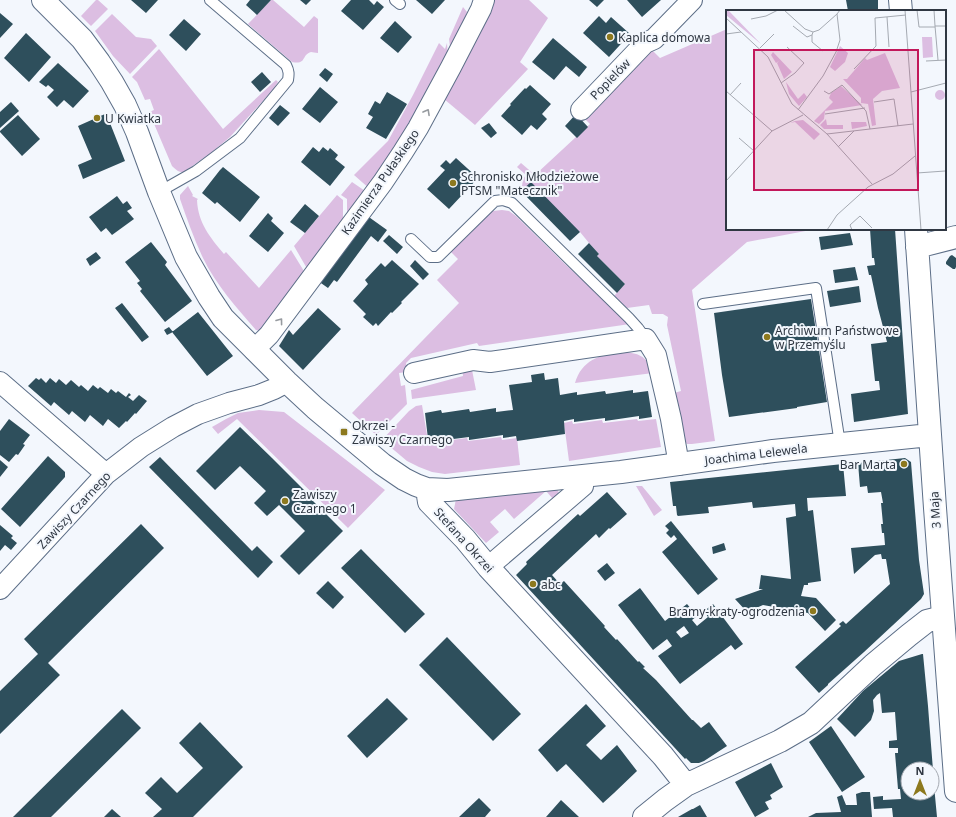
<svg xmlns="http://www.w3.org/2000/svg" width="956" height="817" viewBox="0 0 956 817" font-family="'Noto Sans',sans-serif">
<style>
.green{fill:#dcbee2}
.building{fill:#2e4f5c;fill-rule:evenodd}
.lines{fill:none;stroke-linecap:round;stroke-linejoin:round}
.lane-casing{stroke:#5c6e87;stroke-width:12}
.street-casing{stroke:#5c6e87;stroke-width:22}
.secondary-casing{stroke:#5c6e87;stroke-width:24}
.lane{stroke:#fff;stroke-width:10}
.street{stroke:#fff;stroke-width:20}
.secondary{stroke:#fff;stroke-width:22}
.oneway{stroke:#979ba0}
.poi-dot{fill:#8d791e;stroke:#f3f7fd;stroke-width:1.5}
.labels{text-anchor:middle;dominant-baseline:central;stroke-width:4;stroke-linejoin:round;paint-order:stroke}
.poi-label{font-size:12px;fill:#2f3742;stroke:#f3f7fd;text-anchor:start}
.street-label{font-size:12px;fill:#2f3742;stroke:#f3f7fd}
.inset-road{fill:none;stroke:#a5aab2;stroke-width:1}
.view{fill:#c2185b;fill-opacity:0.15;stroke:#c2185b;stroke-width:2}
.inset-edge{fill:none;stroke:#2f3742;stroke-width:2}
</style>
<rect width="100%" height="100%" fill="#f3f7fd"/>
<path class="green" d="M 96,0 L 98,0 L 108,9 L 91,26 L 81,16 Z
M 271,0 L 273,0 L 304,27 L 314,16 L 318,19 L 318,53 C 315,53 313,52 311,52 C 301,55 307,65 292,62 L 248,24 Z
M 492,0 L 529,0 L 548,18 L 520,62 L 528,69 L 475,125 L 444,99 Z
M 463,7 L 467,12 L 466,15 L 469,17 L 451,54 L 449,39 Z
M 112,14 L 136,37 L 151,39 L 157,46 L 130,74 L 113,56 L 95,31 Z
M 727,29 L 727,229 L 816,229 L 747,242 L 692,290 L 715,441 L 692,444 L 687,444 L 684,440 L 674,393 L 681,391 L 667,325 L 668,317 L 663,314 L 652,314 L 649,305 L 627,308 L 614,296 L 625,284 L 597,256 L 599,254 L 589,243 L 580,232 L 524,189 L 522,186 L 523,179 L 526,175 L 517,167 L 521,163 L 535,175 L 590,124 L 584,118 L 650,48 L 660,58 Z
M 439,43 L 445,49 L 447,43 L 448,59 L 371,190 L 354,175 L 388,141 L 413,95 Z
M 159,49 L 223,129 L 276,80 L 278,82 L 273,90 L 230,137 L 212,152 L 184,172 C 179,173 175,169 172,166 L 149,112 L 154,110 L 150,99 L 145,100 L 137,82 L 132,77 Z
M 352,182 L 368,193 L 347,222 L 347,199 L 341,195 Z
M 188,186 L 193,195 L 192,196 L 198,199 L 197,200 C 198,223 210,237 224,254 L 226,252 L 259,288 L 291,250 L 307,276 L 260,331 L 256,330 C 237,308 216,285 203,258 C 194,239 187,219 180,199 L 180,195 Z
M 337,195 L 343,200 L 343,225 L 309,272 L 294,246 Z
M 502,210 L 509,211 L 516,216 L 565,264 L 630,324 L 479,346 L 477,343 L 411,358 L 406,363 L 407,372 L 399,373 L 401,386 L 405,385 L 407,404 L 376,435 L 352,413 L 459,303 L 437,280 L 458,259 L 451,252 L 476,225 L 488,213 L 493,211 Z
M 621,352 C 639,353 646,355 653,373 L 575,383 C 582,360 599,355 621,352 Z
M 471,365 L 476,390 L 412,399 L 411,390 L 463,376 L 462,367 Z
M 422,405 L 428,441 L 436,439 L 437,442 L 467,438 L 468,441 L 501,437 L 502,440 L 517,438 L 520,465 L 445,474 L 432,472 L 419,467 L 407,461 L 382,440 L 409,411 L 416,406 Z
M 259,410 L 284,412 L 385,490 L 348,528 L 237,419 L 218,434 L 212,427 L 226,419 L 238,413 Z
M 637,419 L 638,421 L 656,419 L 661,447 L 569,461 L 564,423 L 572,421 L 573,424 L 602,420 L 603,423 Z
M 636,486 L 642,486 L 662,510 L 654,516 Z
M 557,489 L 559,493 L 558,495 L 553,499 L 546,491 L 514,519 L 505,509 L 490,522 L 499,532 L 486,543 L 454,509 L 456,499 Z"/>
<path class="building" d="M 131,0 L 158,0 L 146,13 Z
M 250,0 L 271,0 L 257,15 L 246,5 Z
M 300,0 L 311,0 L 306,5 Z
M 351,0 L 369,0 L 374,5 L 377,1 L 384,7 L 363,30 L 341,11 Z
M 416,0 L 445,0 L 432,14 Z
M 589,0 L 604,0 L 597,7 Z
M 627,0 L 661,0 L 642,17 Z
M 846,0 L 878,0 L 878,11 L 848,11 Z
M 0,13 L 13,24 L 0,38 Z
M 599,16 L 606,23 L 611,17 L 630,34 L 609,57 L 583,33 Z
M 184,19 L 201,34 L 186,51 L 169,35 Z
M 395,21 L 412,37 L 398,53 L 380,38 Z
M 26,33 L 51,57 L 29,82 L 4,58 Z
M 553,38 L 587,67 L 579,77 L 566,66 L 554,80 L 532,62 Z
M 58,63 L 89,91 L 73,108 L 64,100 L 57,107 L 47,97 L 54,90 L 48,85 L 46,87 L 39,82 Z
M 325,68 L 333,74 L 327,82 L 319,75 Z
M 262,72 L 271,82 L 260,92 L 251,82 Z
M 530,85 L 551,104 L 542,114 L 547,119 L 537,130 L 531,125 L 522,135 L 501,116 L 511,105 L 510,104 L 525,88 L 526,89 Z
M 320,87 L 338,102 L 320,123 L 302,109 Z
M 387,92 L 407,104 L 386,139 L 366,128 L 373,117 L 368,114 L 375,101 L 380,104 Z
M 11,102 L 19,111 L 0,128 L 0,112 Z
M 280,105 L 290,113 L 278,126 L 269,118 Z
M 105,114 L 109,123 L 110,123 L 125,161 L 83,179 L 78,165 L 92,159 L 78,126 Z
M 576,114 L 588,127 L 577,138 L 565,126 Z
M 18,115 L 40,139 L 22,156 L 0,132 L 0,131 Z
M 489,123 L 497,133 L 491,138 L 481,128 Z
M 313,147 L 319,152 L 323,147 L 328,151 L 330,148 L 338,155 L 335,159 L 345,167 L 330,186 L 301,162 Z
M 456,158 L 478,178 L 449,209 L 427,189 L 445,170 L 440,166 L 446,160 L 450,164 Z
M 223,167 L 260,197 L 240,222 L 217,202 L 215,204 L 202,193 L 220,170 Z
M 531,182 L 580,232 L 570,241 L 521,191 Z
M 117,196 L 123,204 L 127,201 L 132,208 L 127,211 L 134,219 L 112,235 L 106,228 L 101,232 L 89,217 Z
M 305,204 L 319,216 L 305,233 L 290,222 Z
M 268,213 L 273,218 L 271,221 L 284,233 L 268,252 L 249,236 Z
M 366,215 L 387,230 L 378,242 L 371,236 L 337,282 L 334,280 L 328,288 L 318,281 Z
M 870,229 L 895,229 L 908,414 L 854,422 L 851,394 L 880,390 L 879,381 L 875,381 L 871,344 L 887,342 L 878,308 L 871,275 L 869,275 L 867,266 L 875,265 L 874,258 L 872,258 Z
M 850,233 L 853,245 L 821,250 L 819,237 Z
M 389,235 L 403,247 L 397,254 L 383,241 Z
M 151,242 L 167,262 L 165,265 L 192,301 L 165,322 L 140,291 L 142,289 L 137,283 L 140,281 L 125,262 Z
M 589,243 L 599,254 L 597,256 L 625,284 L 617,293 L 578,254 Z
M 96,252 L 101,258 L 90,266 L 86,259 Z
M 952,255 L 956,258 L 956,267 L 955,269 L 953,269 L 946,264 L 946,262 L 950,256 Z
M 392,260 L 419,284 L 401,302 L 402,303 L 392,313 L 391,312 L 378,326 L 376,323 L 373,326 L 363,317 L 366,314 L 353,301 L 368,284 L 365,280 L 381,263 L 385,267 Z
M 415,260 L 429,274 L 423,280 L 410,266 Z
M 855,267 L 858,280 L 835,283 L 833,270 Z
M 859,286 L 861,302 L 830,307 L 827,291 Z
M 811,299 L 827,402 L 797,407 L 797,408 L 729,417 L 722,375 L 714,313 Z
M 122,303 L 149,337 L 142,342 L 115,308 Z
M 318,308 L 341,329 L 303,370 L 279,346 L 289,330 L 293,335 Z
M 198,312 L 233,356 L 207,376 L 172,332 Z
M 169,327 L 173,332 L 167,335 L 164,330 Z
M 544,373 L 545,380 L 558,378 L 560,395 L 577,392 L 577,395 L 605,391 L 606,394 L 633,390 L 633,393 L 648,391 L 652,417 L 639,419 L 639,416 L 605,421 L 605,418 L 574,422 L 574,419 L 564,421 L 565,434 L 517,441 L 516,436 L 503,438 L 503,435 L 469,440 L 469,437 L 438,441 L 438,438 L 428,439 L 425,413 L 441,410 L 442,413 L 469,409 L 470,412 L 496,408 L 496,412 L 513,410 L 509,385 L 532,382 L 531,375 Z
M 36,378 L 39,380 L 41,378 L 46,383 L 50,378 L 56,383 L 59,379 L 66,385 L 71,380 L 79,387 L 81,385 L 88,391 L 93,385 L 98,389 L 100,387 L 108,393 L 111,389 L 116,393 L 118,391 L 126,397 L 129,393 L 131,395 L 128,397 L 133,401 L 139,395 L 147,401 L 136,414 L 135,413 L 127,422 L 126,421 L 119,428 L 108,419 L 103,426 L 90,415 L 85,422 L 72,411 L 69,415 L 54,402 L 51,406 L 28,386 Z
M 9,419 L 30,435 L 23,444 L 25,445 L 18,455 L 16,454 L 9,462 L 0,455 L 0,431 Z
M 240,427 L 272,458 L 313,499 L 312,500 L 343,531 L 299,575 L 280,556 L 305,531 L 279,505 L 267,516 L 254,503 L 266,491 L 240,466 L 215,490 L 196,471 Z
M 48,456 L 65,472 L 65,477 L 20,527 L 1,509 Z
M 160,457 L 252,551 L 257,546 L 273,562 L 258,578 L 149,467 Z
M 905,458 L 911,462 L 919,560 L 924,594 L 921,599 L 864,652 L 828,684 L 828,685 L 819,693 L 795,667 L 841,626 L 839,624 L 843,621 L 846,624 L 890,584 L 886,559 L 882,559 L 881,554 L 875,555 L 854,574 L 851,548 L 885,545 L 884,533 L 882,533 L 881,524 L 883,524 L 881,503 L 883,503 L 881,492 L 868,493 L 867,486 L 860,487 L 858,463 Z
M 0,460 L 8,467 L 0,477 Z
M 843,464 L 846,496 L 807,498 L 808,511 L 813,510 L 821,581 L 808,583 L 808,585 L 804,585 L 801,596 L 816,598 L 836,620 L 825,631 L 808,613 L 763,605 L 747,612 L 735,599 L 763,589 L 759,589 L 761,575 L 791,579 L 786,518 L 796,516 L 795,504 L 753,508 L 752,502 L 708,507 L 709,513 L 678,516 L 677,515 L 676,506 L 673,506 L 670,482 Z
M 607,492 L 627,514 L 610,529 L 609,528 L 599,538 L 596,534 L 552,575 L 560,584 L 564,581 L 605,626 L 604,627 L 616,640 L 617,639 L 638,662 L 639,661 L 645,667 L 643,668 L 656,680 L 692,720 L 693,720 L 701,728 L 709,722 L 727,746 L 704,761 L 699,763 L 691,763 L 686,758 L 685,759 L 516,575 L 527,564 L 526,562 L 578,514 L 580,516 Z
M 671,521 L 718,579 L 698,595 L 662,552 L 677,539 L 674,535 L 671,538 L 666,533 L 669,530 L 665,526 Z
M 141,524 L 164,548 L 48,663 L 60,675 L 0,734 L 0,691 L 38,654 L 24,639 Z
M 0,525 L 13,536 L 11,538 L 17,543 L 11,550 L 5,545 L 0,551 Z
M 724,543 L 726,550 L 713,554 L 712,547 Z
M 361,549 L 425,614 L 405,633 L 341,568 Z
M 607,563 L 615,573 L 605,581 L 597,571 Z
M 328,581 L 344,597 L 333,609 L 316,593 Z
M 640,588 L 665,621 L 687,604 L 697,616 L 692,620 L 697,626 L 708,617 L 704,611 L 713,604 L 743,644 L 735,650 L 731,645 L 680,684 L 658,656 L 672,646 L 667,639 L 653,650 L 618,605 ZM 684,626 L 689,633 L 681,638 L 676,632 Z
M 447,637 L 521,714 L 493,741 L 419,665 Z
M 922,654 L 923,654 L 928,706 L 929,719 L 933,770 L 932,770 L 932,769 L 908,769 L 908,793 L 932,793 L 932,775 L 933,775 L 937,817 L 893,817 L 892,808 L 874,809 L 873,797 L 883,796 L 883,800 L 901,799 L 900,789 L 898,789 L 895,753 L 898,753 L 898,748 L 889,748 L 889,741 L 897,740 L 895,712 L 882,713 L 880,693 L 877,695 L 873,700 L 874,711 L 871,720 L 855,737 L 837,719 L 863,691 L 899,661 Z
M 387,698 L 408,719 L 367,758 L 347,736 Z
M 586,704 L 606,726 L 586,745 L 601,760 L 617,745 L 637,771 L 614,793 L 603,803 L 566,764 L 557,772 L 538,750 Z
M 122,709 L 141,728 L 51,817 L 13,817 Z
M 200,722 L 243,767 L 193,817 L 153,817 L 162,809 L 145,793 L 161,777 L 177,793 L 203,768 L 179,743 Z
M 831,726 L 865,777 L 842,792 L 809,742 Z
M 771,763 L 783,787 L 770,795 L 772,799 L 765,802 L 769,809 L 755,817 L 735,782 Z
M 862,792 L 870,792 L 872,817 L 808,817 L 816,813 L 841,812 L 837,797 L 842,795 L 846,805 L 857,805 L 856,794 Z
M 479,798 L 491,810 L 485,817 L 459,817 Z
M 561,800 L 579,817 L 546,817 Z
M 700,805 L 707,817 L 678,817 L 692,809 L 693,809 Z
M 112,809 L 121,817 L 104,817 Z"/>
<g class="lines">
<g class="lane-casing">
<path id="lane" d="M 395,0 L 400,4
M 159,192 L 196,171 L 240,138 L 288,80 C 289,74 289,71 286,65 L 210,0
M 411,239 L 430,257 L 438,257 L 495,201 L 503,200 L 512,203 L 629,318 L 638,328 L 646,339
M 703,304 L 816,288 L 840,444"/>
</g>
<g class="street-casing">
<path id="street" d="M 581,110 L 645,43 L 654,39 L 692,0
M 254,350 L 269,335 L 383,182 L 403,152 L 418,128 L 451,67 L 481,9 L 484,0
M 414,373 L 473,360 L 490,362 L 646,339 L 656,355 L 671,419 L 679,465
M 0,382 L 106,474
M 488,567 L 583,486 L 582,476
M 0,589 L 106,474 L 141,447 L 173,427 L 198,414 L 229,403 L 259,395 L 274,389 L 287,382"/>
</g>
<g class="secondary-casing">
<path id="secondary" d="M 43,0 L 82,39 L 99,62 L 112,82 L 125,105 L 137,132 L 159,192 L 186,257 L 209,297 L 223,318 L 287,382 L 315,408 L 382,464 L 404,479 L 416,485 L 427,489 L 448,490 L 621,472 L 773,451 L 930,435
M 900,0 L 901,11
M 916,229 L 935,508 L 956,791
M 917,247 L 956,237
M 427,489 L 429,502 L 465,539 L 488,567 L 663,756 L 686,785
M 644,817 L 665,800 L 686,785 L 780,741 L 811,723 L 873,665 L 909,635 L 927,621 L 943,617"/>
</g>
<use href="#lane" class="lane"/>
<use href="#street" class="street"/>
<use href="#secondary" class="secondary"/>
</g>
<defs><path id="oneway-chevron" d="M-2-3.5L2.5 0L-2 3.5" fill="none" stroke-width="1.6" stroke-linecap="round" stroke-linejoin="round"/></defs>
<g class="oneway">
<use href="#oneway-chevron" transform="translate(427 112) rotate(-61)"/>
<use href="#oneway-chevron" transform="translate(280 321) rotate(-53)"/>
</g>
<g class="poi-dot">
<circle cx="610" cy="37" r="4"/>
<circle cx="97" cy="118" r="4"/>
<circle cx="453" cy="183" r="4"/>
<circle cx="767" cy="337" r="4"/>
<rect x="340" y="428" width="8" height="8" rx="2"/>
<circle cx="904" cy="464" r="4"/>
<circle cx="285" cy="501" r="4"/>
<circle cx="533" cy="584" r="4"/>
<circle cx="813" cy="611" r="4"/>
</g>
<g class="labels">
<g class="poi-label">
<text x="618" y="37">Kaplica domowa</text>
<text x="105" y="118">U Kwiatka</text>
<text x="461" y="176">Schronisko Młodzieżowe<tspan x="461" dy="14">PTSM "Matecznik"</tspan></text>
<text x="775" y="330">Archiwum Państwowe<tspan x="775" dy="14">w Przemyślu</tspan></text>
<text x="352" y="425">Okrzei -<tspan x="352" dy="14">Zawiszy Czarnego</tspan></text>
<text x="896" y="464" text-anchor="end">Bar Marta</text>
<text x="293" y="494">Zawiszy<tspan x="293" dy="14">Czarnego 1</tspan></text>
<text x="541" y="584">abc</text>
<text x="805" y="611" text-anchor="end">Bramy-kraty-ogrodzenia</text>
</g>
<g class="street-label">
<text transform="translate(610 79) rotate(-46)">Popielów</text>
<text transform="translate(380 182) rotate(-55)">Kazimierza Pułaskiego</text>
<text transform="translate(756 454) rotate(-7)">Joachima Lelewela</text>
<text transform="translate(74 510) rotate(-47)">Zawiszy Czarnego</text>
<text transform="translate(935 510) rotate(-94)">3 Maja</text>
<text transform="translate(464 540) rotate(48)">Stefana Okrzei</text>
</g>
</g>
<g transform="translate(726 10)">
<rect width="220" height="220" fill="#f3f7fd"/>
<path d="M 0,0 L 2,0 L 35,34 L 0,5 ZM 196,27 L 206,27 L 207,47 L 197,48 ZM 114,36 L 122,43 L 119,52 L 109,61 L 104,57 ZM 47,42 L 66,62 L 75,54 L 58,69 L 51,53 L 53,51 L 50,53 L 45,45 ZM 159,43 L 174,78 L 156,81 L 147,89 L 150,115 L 146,116 L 142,94 L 135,93 L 135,88 L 117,69 L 121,69 L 139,48 L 141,50 ZM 60,72 L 72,89 L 78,83 L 81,87 L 73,96 L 63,84 ZM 115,76 L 136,95 L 99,101 L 98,109 L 93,114 L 88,111 L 107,92 L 103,88 L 105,83 ZM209 85a5 5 0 1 1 10 0a5 5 0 1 1-10 0ZM 100,109 L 101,115 L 117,115 L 117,119 L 98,119 L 94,115 ZM 77,110 L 94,124 L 88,130 L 69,112 L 64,113 L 69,111 ZM 125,112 L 140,112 L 141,116 L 126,119 Z" fill="#dcbee2"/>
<path class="inset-road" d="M 58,0 L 79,19 L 87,22 L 93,20 L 111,4M 179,0 L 195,220M 191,0 L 193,17 L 209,17M 208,0 L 209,16 L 220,16M 161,7 L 163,37M 0,8 L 42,47 L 66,94 L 101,124 L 146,174M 25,9 L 40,6 L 52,0M 67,16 L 81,27 L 86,25 L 87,22M 209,16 L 212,50M 0,24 L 15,22M 86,25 L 86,32 L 97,41M 34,38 L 48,24M 200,51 L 220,50M 128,59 L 150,36 L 149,8 L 180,5M 55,73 L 69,63 L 78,53 L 61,37M 0,81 L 46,121M 98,81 L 103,84 L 116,75 L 140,101 L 144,119M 185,82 L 220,73M 4,85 L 15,73M 148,92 L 168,89 L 172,116M 72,100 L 97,66 L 110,42 L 114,30 L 111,4 L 114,0M 99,104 L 139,98M 101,124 L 187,114M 13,128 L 28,141M 112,137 L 128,121M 191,163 L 219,161M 0,171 L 46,121 L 77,105M 101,220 L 111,205 L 142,177 L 167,164 L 189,146M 126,220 L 124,215 L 134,206 L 146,218"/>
<path class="view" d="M 28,40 L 192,40 L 192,180 L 28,180 Z"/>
<rect width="220" height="220" class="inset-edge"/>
</g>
<g transform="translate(920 781)"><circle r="19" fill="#f3f7fd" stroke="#a5aab2"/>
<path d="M0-3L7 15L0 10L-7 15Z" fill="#8d791e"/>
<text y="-6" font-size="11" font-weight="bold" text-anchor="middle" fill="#2f3742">N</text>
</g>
</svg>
